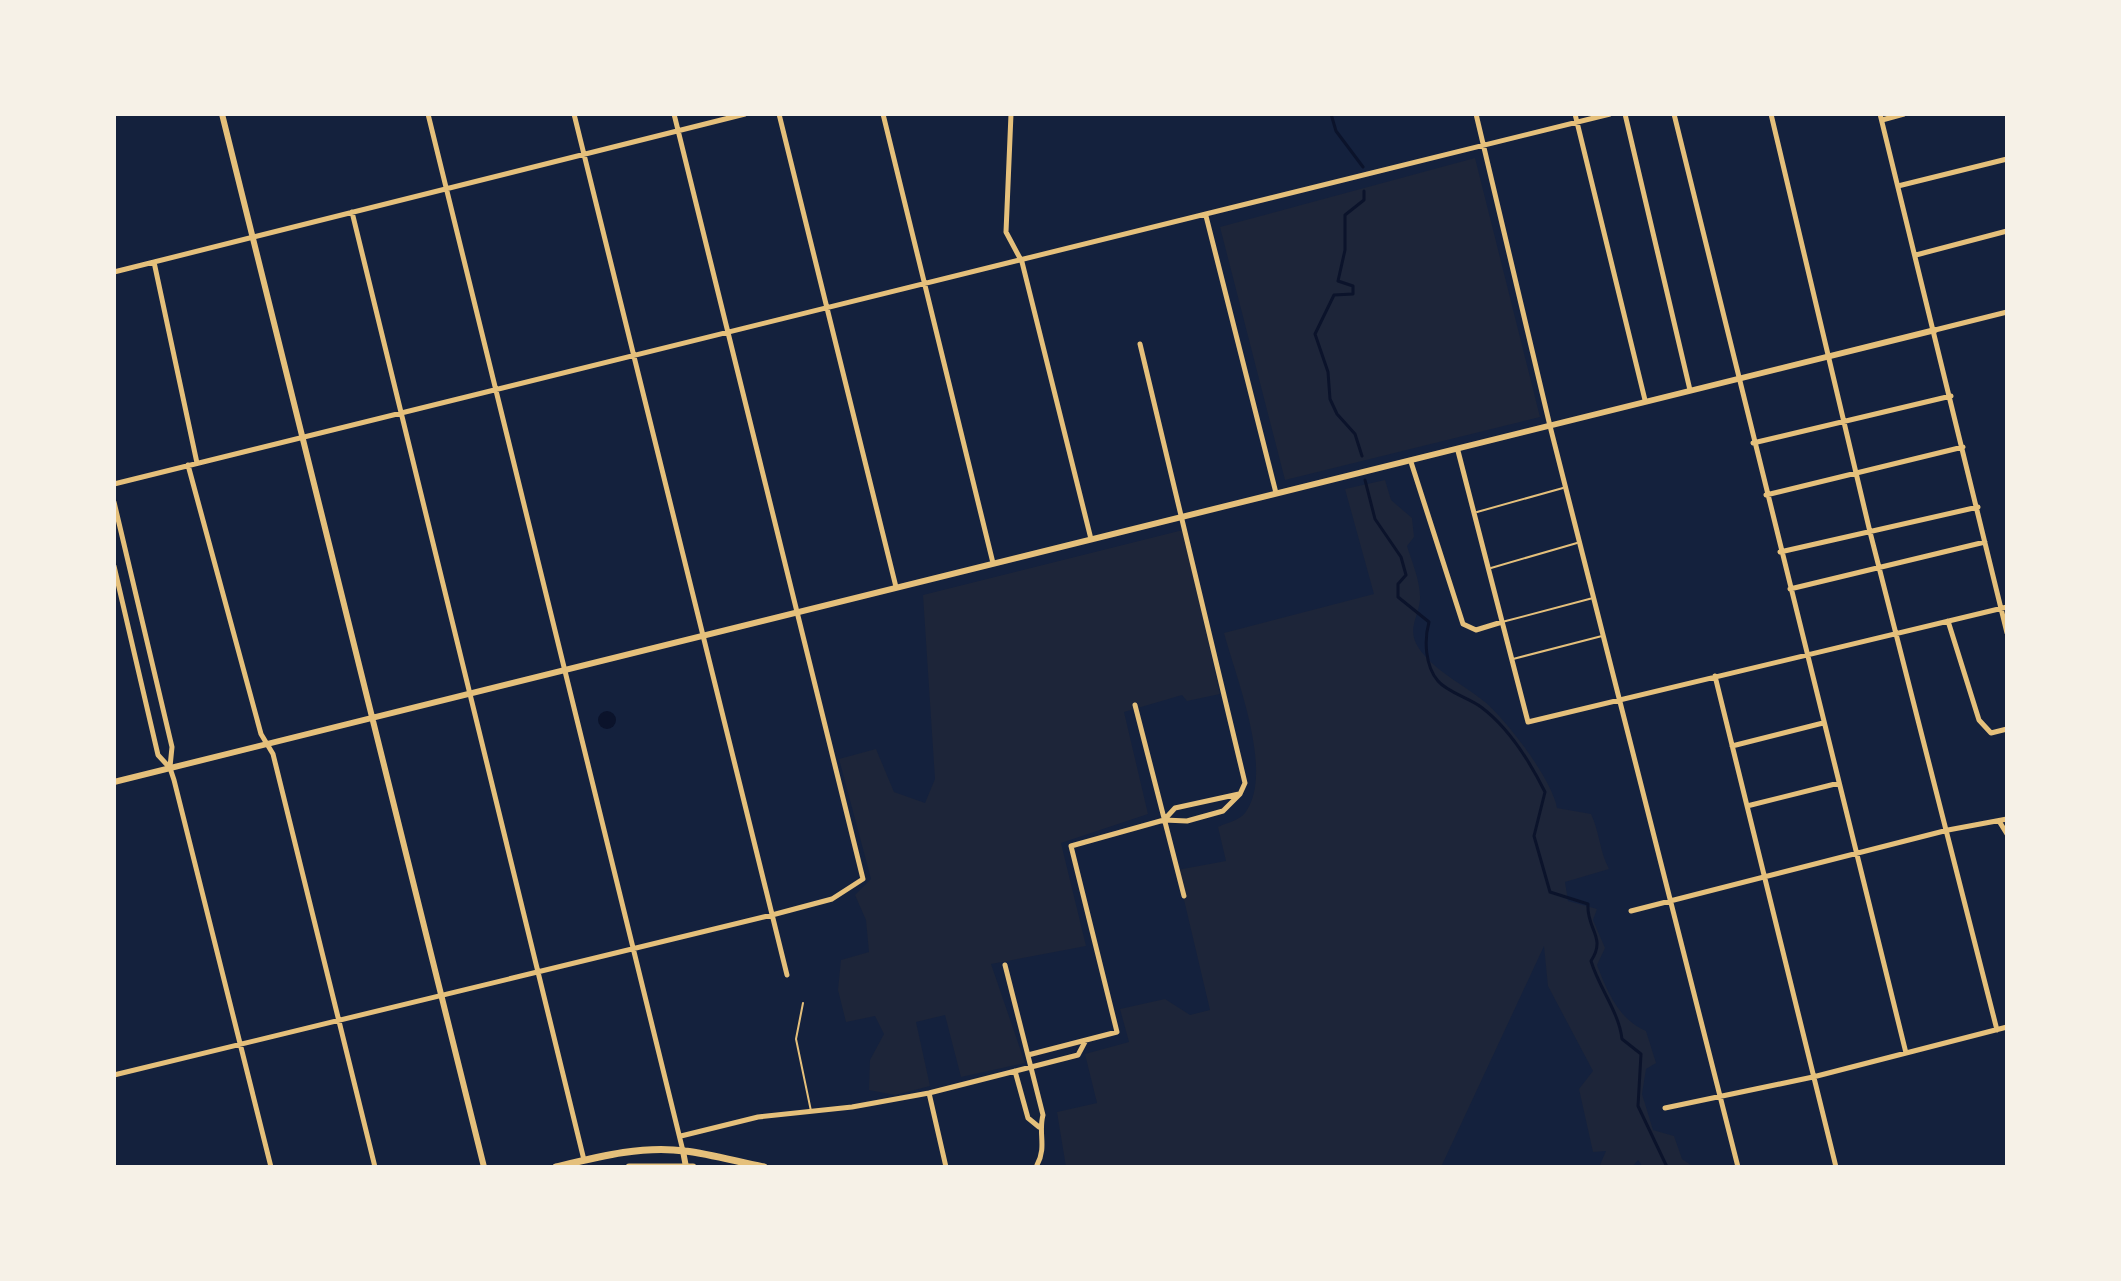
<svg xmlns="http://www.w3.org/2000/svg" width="2121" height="1281" viewBox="0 0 2121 1281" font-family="Rubik,sans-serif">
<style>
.green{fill:#1d2539}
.water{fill:#0b132b}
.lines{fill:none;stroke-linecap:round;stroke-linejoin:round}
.stream{stroke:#0b132b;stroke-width:3}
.service{stroke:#e5c07b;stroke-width:2}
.minor{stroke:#e5c07b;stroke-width:5}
.tertiary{stroke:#e5c07b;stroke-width:6}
.primary{stroke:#e5c07b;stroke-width:7}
</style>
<rect width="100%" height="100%" fill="#14213d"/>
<path class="green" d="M 1475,158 L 1540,417 L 1285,480 L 1220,227 Z
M 1385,480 L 1391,500 L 1412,518 L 1414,537 L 1407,546 C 1412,562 1421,583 1420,600 C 1418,618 1407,629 1418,647 C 1434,671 1463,684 1485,702 C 1507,721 1552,779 1557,808 L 1591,814 C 1600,833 1599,850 1609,869 L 1565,882 L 1568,901 L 1597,909 L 1593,920 L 1605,948 L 1597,965 C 1607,991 1619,1020 1646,1031 L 1656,1063 L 1646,1069 L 1642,1094 L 1653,1130 L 1674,1136 L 1682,1159 L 1694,1167 L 1643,1167 L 1638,1160 L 1632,1167 L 1599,1167 L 1606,1151 L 1593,1152 L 1579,1089 L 1593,1071 L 1548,986 L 1544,946 L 1441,1167 L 1066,1167 L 1057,1112 L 1097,1103 L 1085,1054 L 1129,1042 L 1120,1009 L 1165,999 L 1190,1015 L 1210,1010 L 1177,870 L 1226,861 L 1218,827 C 1226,823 1240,820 1245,813 C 1275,773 1236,678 1224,633 L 1374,594 L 1345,489 Z
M 1183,530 L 1220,694 L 1187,701 L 1182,695 L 1124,712 L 1148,814 L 1061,843 L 1086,946 L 991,964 L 1025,1063 L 961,1077 L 945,1015 L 916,1022 L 930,1086 L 895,1095 L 869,1090 L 870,1060 L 884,1034 L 875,1016 L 846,1022 L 838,990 L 841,960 L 869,952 L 866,920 L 855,895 L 871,879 L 839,759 L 876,749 L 894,792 L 925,803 L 935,779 L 923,595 Z"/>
<path class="water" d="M598 720a9 9 0 1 1 18 0a9 9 0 1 1-18 0Z"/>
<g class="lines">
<path class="stream" d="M 1331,114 L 1336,131 L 1363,167
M 1362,456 L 1355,434 L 1337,414 L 1330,399 L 1328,372 L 1315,334 L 1334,295 L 1353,294 L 1353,286 L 1338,281 L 1345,250 L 1345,215 L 1364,200 L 1364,191
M 1365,480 L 1375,519 L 1401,557 L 1406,575 L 1398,584 L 1398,597 L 1429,622 C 1424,640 1425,666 1438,681 C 1447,692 1469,698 1481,707 C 1508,727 1530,762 1545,792 L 1534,836 L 1550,892 L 1588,904 C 1586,929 1607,937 1591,961 C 1599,988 1619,1012 1622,1039 L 1641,1054 L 1638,1106 L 1667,1167
M 1935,1167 L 1937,1167"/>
<path class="service" d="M 1477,512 L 1563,488
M 1491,568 L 1577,543
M 1502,622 L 1593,598
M 1513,659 L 1602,636
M 803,1003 L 796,1039 L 811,1111"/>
<path class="minor" d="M 428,114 L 683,1151
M 574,114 L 787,975
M 779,114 L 896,587
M 883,114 L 993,563
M 1011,114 L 1006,232 L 1022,262 L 1091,539
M 1476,114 L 1550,426 L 1738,1167
M 1575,114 L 1645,400
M 1625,114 L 1690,390
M 1674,114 L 1906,1053
M 1771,114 L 1870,532 L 1997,1030
M 1880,114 L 2007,633
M 1882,120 L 1904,114
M 1898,186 L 2007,159
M 352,212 L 584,1160
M 1206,216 L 1276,493
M 1916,255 L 2007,231
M 154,262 L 197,463
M 114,272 L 745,114
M 1935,330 L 2007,312
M 1753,443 L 1951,396
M 1458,451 L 1528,722 L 2007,607
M 1411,462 L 1463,624 L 1476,630 L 1502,622
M 188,465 L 261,734 L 273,754 L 375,1167
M 114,484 L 1610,114
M 1766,495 L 1963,447
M 114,502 L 172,747 L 170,767
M 1780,552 L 1978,507
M 114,566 L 158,755 L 170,768 L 174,780 L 271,1167
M 1790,589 L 1985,542
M 1948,621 L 1979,720 L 1991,733 L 2007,729
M 1715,676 L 1836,1167
M 1135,705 L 1184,896
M 1732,746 L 1823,723
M 1747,806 L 1839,783
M 1164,820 L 1175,808 L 1239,794
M 1999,821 L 2007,834
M 1631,911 L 1948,830 L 2007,819
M 1005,965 L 1043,1115 C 1038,1133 1047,1147 1037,1165
M 1028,1055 L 1117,1032 L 1071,846 L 1164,820 L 1187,821 L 1223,811 L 1240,794 L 1245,783 L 1140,344
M 1015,1071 L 1028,1118 L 1039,1127
M 114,1075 L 772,915 L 832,899 L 863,879 L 674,114
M 929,1093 L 946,1167
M 1665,1108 L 1813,1077 L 2007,1027
M 681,1136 L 758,1117 L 852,1107 L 929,1093 L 1078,1055 L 1086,1040"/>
<path class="tertiary" d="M 222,114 L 484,1167
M 114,782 L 1935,330
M 683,1151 L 686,1167"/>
<path class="primary" d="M 556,1167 C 597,1157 642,1145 685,1151 C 711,1154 738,1162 764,1167
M 629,1167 L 693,1167"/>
</g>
<rect width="2121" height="1281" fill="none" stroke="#f6f1e7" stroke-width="232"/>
</svg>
